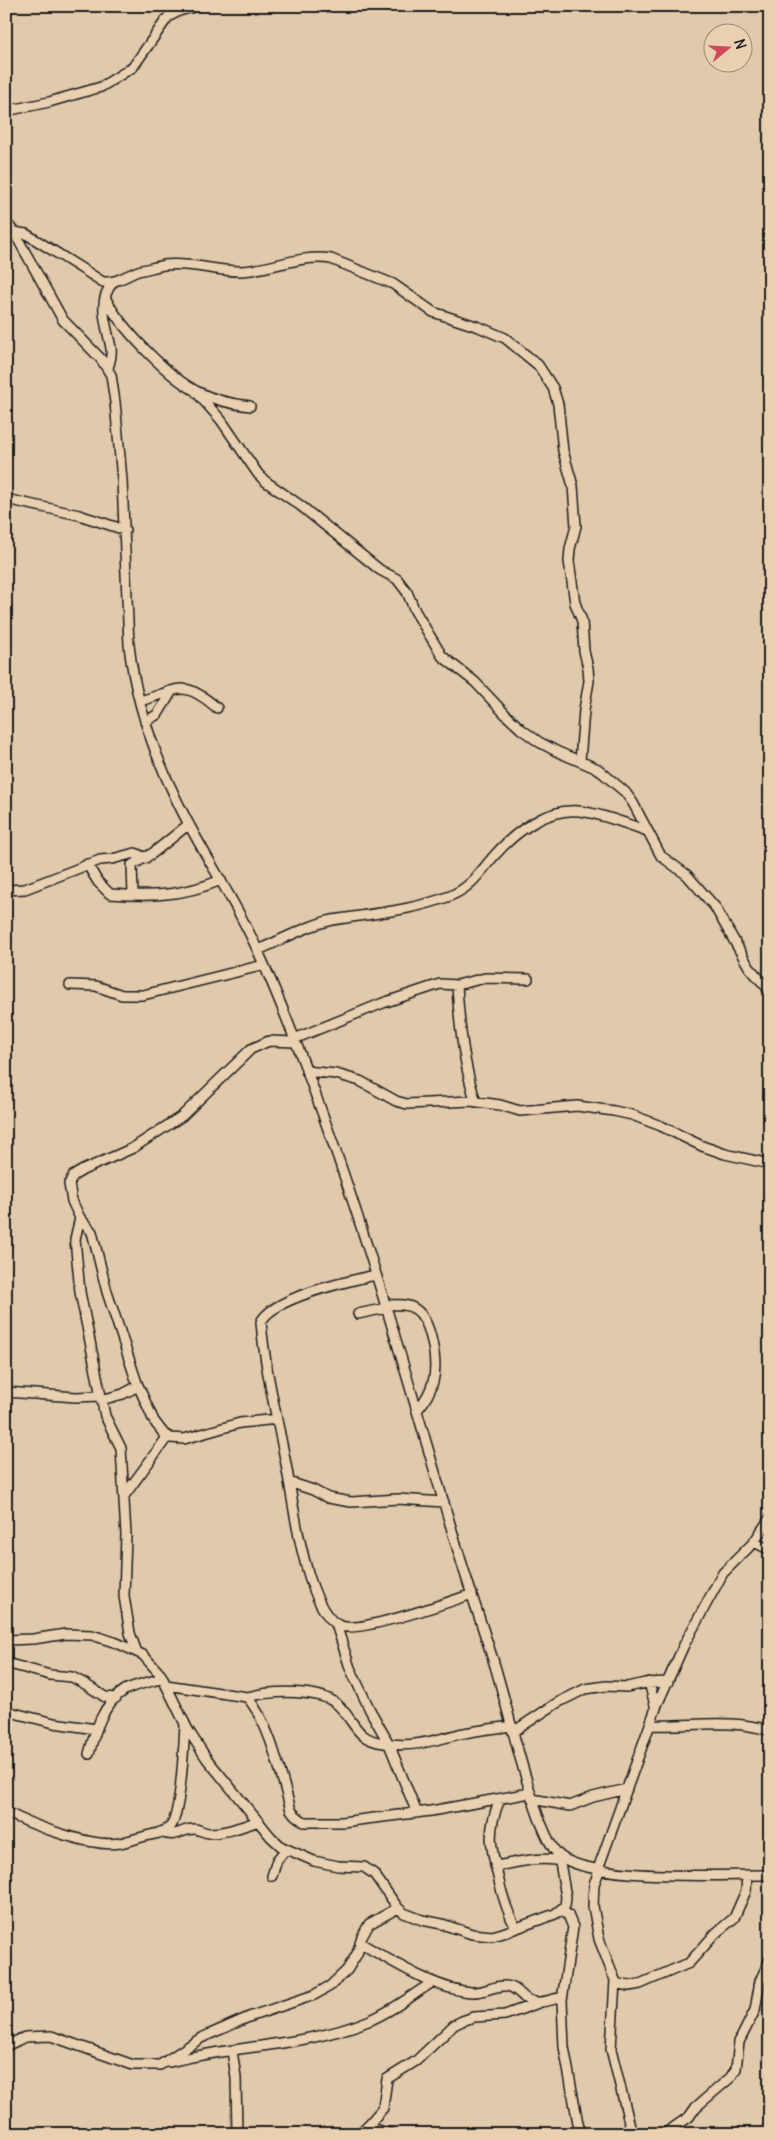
<svg xmlns="http://www.w3.org/2000/svg" width="776" height="2140" viewBox="0 0 776 2140" font-family="Delius,sans-serif">
<style>
.lines{fill:none;stroke-linecap:round;stroke-linejoin:round}
.street-casing{stroke:#1c1c1c;stroke-width:12}
.street{stroke:#e9d0b1;stroke-width:9}
</style>
<rect width="100%" height="100%" fill="#e1c9ab"/>
<filter id="ink" filterUnits="userSpaceOnUse"><feTurbulence type="fractalNoise" baseFrequency=".02" numOctaves="2"/><feDisplacementMap in="SourceGraphic" scale="10" xChannelSelector="R" yChannelSelector="G"/><feConvolveMatrix kernelMatrix="1 2 1 2 8 2 1 2 1" color-interpolation-filters="sRGB"/></filter>
<g filter="url(#ink)">
<g class="lines">
<g class="street-casing">
<path id="street" d="M 6,111 L 49,102 L 101,87 L 133,67 L 168,17 L 179,11 L 197,6
M 6,222 L 14,232 L 63,320 L 101,359 L 111,375 L 115,402 L 122,480 L 129,645 C 135,700 154,754 178,803 C 202,853 234,898 257,949 C 284,1008 307,1070 329,1132 C 377,1267 415,1406 456,1544 C 468,1585 482,1625 495,1666 C 510,1717 521,1769 539,1818 C 544,1830 548,1842 556,1852 C 580,1883 729,1874 770,1875
M 14,232 L 26,234 L 36,240 L 103,282 C 117,283 125,276 138,271 C 146,269 156,267 164,265 C 190,262 215,271 240,271 C 271,270 300,254 331,259 L 393,284 L 433,312 L 479,327 L 505,338 L 538,365 L 553,388 L 558,404 L 563,451 L 573,486 L 576,526 L 570,549 L 569,561 L 575,603 L 582,621 L 584,651 L 588,668 L 589,681 L 584,710 L 580,761
M 106,299 C 120,327 169,378 198,392 C 214,400 232,404 250,406
M 108,368 C 110,362 112,355 111,348 C 107,326 96,302 113,282
M 196,392 L 221,420 L 258,474 L 265,481 L 301,506 L 380,570 L 397,579 L 407,592 L 415,611 L 442,656 L 475,682 L 507,716 L 521,729 L 539,742 L 558,752 L 598,769 L 625,792 L 633,803 L 661,856 L 687,875 L 715,907 L 749,967 L 770,991
M 6,499 L 79,515 L 125,530
M 140,701 C 180,690 182,678 217,708
M 145,722 L 158,714 L 172,691
M 87,864 L 98,882 L 110,894 C 150,897 183,896 221,880
M 6,890 L 25,889 L 100,860 L 112,859 L 135,853 L 146,858
M 133,895 L 132,865 L 153,853 L 189,824
M 258,950 C 282,940 313,922 339,919 C 377,913 414,910 450,896 C 472,887 479,873 494,856 C 514,833 546,808 579,811 C 599,813 628,824 647,831
M 70,985 L 96,986 L 122,995 L 143,995 L 264,965
M 457,985 C 459,1024 463,1064 476,1102
M 294,1039 L 383,1003 L 440,984 L 457,985 L 485,978 L 528,979
M 306,1071 L 336,1074 L 360,1081 L 396,1101 L 407,1104 L 471,1101 L 500,1105 L 520,1111 L 577,1106 L 614,1111 L 632,1115 L 661,1126 L 702,1146 L 725,1154 L 770,1164
M 80,1218 L 75,1239 L 80,1292 L 105,1416 L 121,1448 L 126,1535 L 124,1596 L 130,1633 L 136,1650
M 375,1275 C 349,1281 273,1297 261,1322 C 265,1370 277,1417 286,1464 C 293,1503 298,1542 310,1579 C 315,1594 325,1621 341,1626 C 361,1633 449,1602 472,1594
M 385,1305 C 396,1305 406,1303 415,1309 C 432,1320 438,1364 433,1382 C 430,1392 425,1401 418,1409
M 358,1314 L 386,1308
M 6,1392 L 76,1397 L 100,1396
M 101,1400 L 123,1394 L 138,1386
M 277,1419 L 240,1423 L 184,1439 L 170,1438 L 164,1434 L 154,1421 L 137,1383 L 107,1292 L 92,1232 L 80,1218 L 72,1201 L 69,1184 L 73,1176 L 83,1170 L 133,1148 L 182,1116 L 251,1049 L 269,1041 L 295,1042
M 289,1482 L 313,1490 L 328,1498 L 351,1502 L 398,1499 L 444,1502
M 124,1496 L 168,1436
M 754,1542 L 770,1550
M 336,1624 L 350,1668 L 370,1710 L 389,1744 L 417,1813
M 6,1640 L 33,1639 L 66,1634 L 92,1635 L 117,1643 L 143,1655 L 161,1675 L 188,1730 L 207,1759 L 271,1837 L 282,1847 L 314,1861 L 338,1866 L 364,1867 L 374,1874 L 398,1908 L 404,1913 L 422,1920 L 442,1924 L 472,1934 L 492,1936 L 503,1933 L 555,1914 L 565,1906 L 566,1897 L 559,1857
M 6,1663 L 50,1675 L 72,1677 L 85,1684 L 105,1697 L 116,1698
M 649,1682 L 656,1709
M 166,1685 L 247,1697 C 270,1723 281,1776 291,1810 L 295,1815 L 304,1822 L 342,1822 L 431,1811 L 530,1793
M 247,1697 C 270,1691 322,1688 339,1706 C 357,1724 355,1739 384,1743 C 411,1748 433,1741 459,1734 C 474,1731 495,1728 512,1726
M 6,1711 L 54,1723 L 96,1729
M 650,1725 C 690,1727 732,1718 770,1731
M 513,1732 L 557,1703 L 585,1689 L 606,1686 L 627,1687 L 646,1683 L 668,1682
M 89,1754 C 95,1731 103,1703 125,1690 C 136,1684 151,1682 163,1678
M 500,1799 C 486,1833 491,1847 499,1881 C 503,1898 507,1912 516,1928
M 532,1799 L 570,1806 L 593,1797 L 627,1789
M 6,1812 C 32,1825 92,1848 120,1843 C 129,1841 138,1838 146,1836 C 154,1834 165,1833 171,1826 C 181,1812 184,1744 185,1724
M 160,1832 C 177,1839 180,1829 194,1829 C 199,1829 204,1833 209,1833 C 227,1833 243,1826 259,1821
M 495,1866 C 517,1863 539,1856 561,1861
M 598,1869 L 657,1705 L 684,1645 L 723,1573 L 754,1542 L 770,1518
M 600,1869 L 594,1884 L 593,1906 L 599,1939 L 615,1980 L 611,2049 L 632,2134
M 272,1876 L 277,1860 L 286,1849
M 561,1910 L 568,1915 L 573,1927 L 562,2000 L 564,2047 L 580,2134
M 360,1943 C 392,1961 436,1990 472,1992 C 484,1993 494,1985 506,1986 C 514,1986 519,1993 525,1998 C 536,2006 550,2000 562,1997
M 615,1983 L 629,1986 L 640,1984 L 689,1963 L 716,1933 L 734,1918 L 746,1891 L 747,1875
M 6,2046 L 25,2037 L 51,2036 L 133,2065 L 160,2065 L 201,2038 L 249,2017 L 314,1995 L 330,1986 L 347,1970 L 357,1954 L 362,1937 L 369,1924 L 398,1908
M 232,2051 L 236,2077 L 237,2134
M 170,2062 C 235,2045 304,2047 368,2021 C 391,2012 412,1995 433,1982
M 366,2127 L 392,2134
M 359,2134 L 370,2123 L 383,2108 L 387,2079 L 416,2061 L 454,2025 L 462,2021 L 474,2017 L 505,2015 L 541,2002
M 664,2134 L 689,2117 L 696,2107 L 730,2078 L 736,2069 L 739,2042 L 755,2010 L 760,1981 L 770,1959"/>
</g>
<use href="#street" class="street"/>
</g>
</g>
<rect width="776" height="2140" fill="none" stroke="#e9d0b1" stroke-width="25"/>
<rect x="12" y="12" width="751" height="2115" fill="none" stroke="#1c1c1c" stroke-width="2" filter="url(#ink)"/>
<g transform="translate(728 48) rotate(72)"><circle r="24" fill="#e9d0b1" stroke="#978875"/>
<path d="M0-4L9 19L0 12L-9 19Z" fill="#d1495b"/>
<text y="-8" font-size="14" font-weight="bold" text-anchor="middle" fill="#1c1c1c">N</text>
</g>
</svg>
